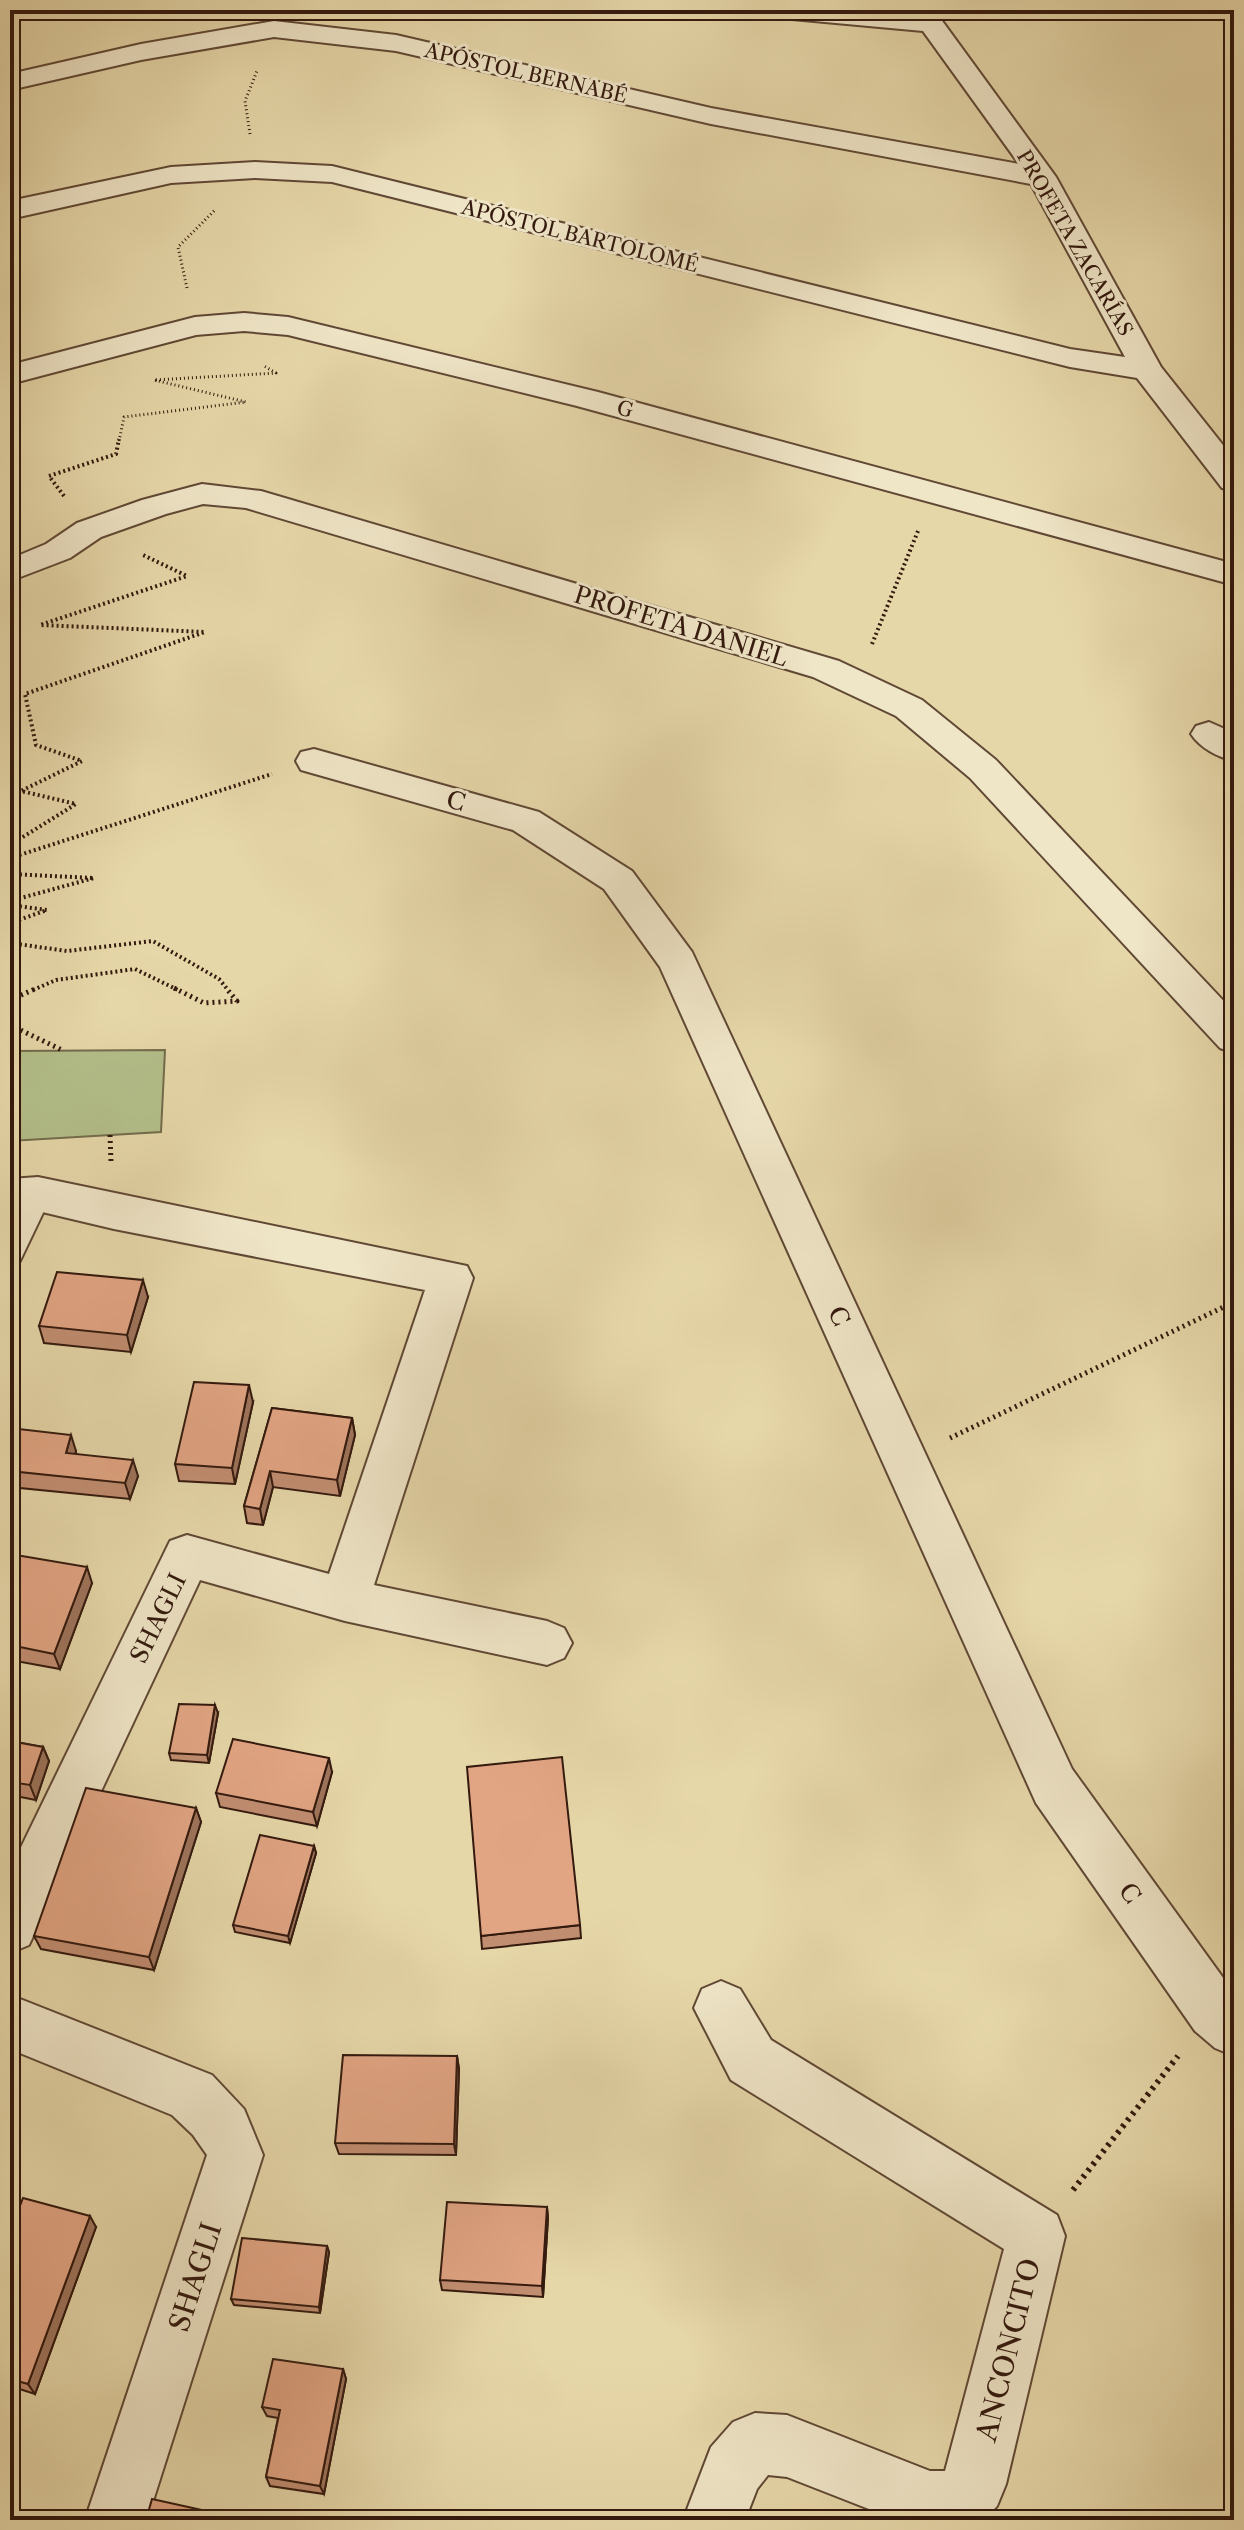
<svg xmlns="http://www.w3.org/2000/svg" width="1244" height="2530" viewBox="0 0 1244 2530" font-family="'Libre Caslon Text',serif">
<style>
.green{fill:#b3bf8a;stroke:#736c4c;stroke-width:2}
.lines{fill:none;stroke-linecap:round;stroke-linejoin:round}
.lane-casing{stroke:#604835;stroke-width:4}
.street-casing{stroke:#604835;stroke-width:4}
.path-far3{stroke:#33190e;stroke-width:3;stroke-dasharray:1 3;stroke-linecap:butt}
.path-far2{stroke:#33190e;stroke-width:4;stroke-dasharray:2 3;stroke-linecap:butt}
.path-far1{stroke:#33190e;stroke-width:5;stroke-dasharray:2 4;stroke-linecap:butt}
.path{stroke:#33190e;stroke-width:6;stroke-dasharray:3 5;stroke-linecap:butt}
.lane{fill:#efe5c7;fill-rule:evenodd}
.street{fill:#efe5c7;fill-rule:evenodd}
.wall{fill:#c28e72;stroke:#33190e;stroke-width:2}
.shaded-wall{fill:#9e745c;stroke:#33190e;stroke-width:2}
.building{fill:#e2a584;stroke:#33190e;stroke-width:2}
.labels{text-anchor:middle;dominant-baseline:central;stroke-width:6;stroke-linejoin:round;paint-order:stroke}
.far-street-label{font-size:20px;fill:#33190e;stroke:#efe5c7}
.street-label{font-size:24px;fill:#33190e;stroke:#efe5c7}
.near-street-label{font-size:28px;fill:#33190e;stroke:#efe5c7}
</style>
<rect width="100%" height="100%" fill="#e6d7a9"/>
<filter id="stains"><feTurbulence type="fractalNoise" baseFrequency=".0025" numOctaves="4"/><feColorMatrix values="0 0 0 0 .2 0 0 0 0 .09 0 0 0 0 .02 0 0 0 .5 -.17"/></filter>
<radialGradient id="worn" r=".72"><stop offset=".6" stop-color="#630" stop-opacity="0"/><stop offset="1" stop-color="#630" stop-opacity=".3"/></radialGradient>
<path class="green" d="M 165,1050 L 161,1132 L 10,1141 L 10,1051 Z"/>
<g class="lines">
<g class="lane-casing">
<path id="lane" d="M 38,1183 L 48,1187 L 52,1194 L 20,1261 L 10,1264 L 10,1224 L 28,1187 Z"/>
</g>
<g class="street-casing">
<path id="street" d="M 768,10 L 864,10 L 900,13 L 898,10 L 928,10 L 940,18 L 1056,177 L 1161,367 L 1234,459 L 1234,491 L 1222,488 L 1137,378 L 1070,367 L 332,182 L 255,178 L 171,183 L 10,219 L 10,201 L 171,167 L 255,162 L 332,166 L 1070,349 L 1125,357 L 1031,184 L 711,124 L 396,51 L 274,37 L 141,60 L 10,90 L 10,74 L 141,44 L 274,21 L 396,35 L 711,108 L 1019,164 L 923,31 L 781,18 L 772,15 Z
M 244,313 L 288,317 L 598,392 L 1234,564 L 1234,585 L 577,406 L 288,335 L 244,331 L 196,335 L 10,384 L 10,365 L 195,317 Z
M 202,484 L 261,491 L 839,661 L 922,700 L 996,760 L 1234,1012 L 1234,1053 L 1220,1048 L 970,778 L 896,716 L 813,677 L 246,508 L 203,504 L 166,514 L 101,537 L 70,558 L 10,581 L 10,559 L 46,544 L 77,523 L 142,500 Z
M 1209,722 L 1234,733 L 1234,761 C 1218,757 1200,748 1191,734 L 1196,726 Z
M 314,749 L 539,812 L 632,871 L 692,952 L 1072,1769 L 1234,1993 L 1234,2056 L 1215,2048 L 1195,2031 L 1036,1803 L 660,967 L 604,889 L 513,830 L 301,770 L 296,761 L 301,752 Z
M 38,1177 L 467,1266 L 473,1278 L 374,1585 L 547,1621 L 564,1628 L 572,1643 L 564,1658 L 547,1665 L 345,1621 L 200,1580 L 29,1945 L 10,1953 L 10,1870 L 170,1541 L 187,1535 L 329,1574 L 425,1290 L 114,1229 L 38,1211 L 10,1213 L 10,1179 Z
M 721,1981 L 740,1989 L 771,2040 L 1057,2215 L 1065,2236 L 1006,2484 L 997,2506 L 984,2520 L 897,2520 L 787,2477 L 768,2475 L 757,2489 L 745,2520 L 683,2520 L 711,2447 L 733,2422 L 755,2413 L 787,2415 L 930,2471 L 945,2471 L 1004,2249 L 731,2080 L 694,2008 L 702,1989 Z
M 10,1995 L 212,2075 L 244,2109 L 263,2155 L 147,2520 L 85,2520 L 207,2155 L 193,2135 L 172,2115 L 10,2049 Z"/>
</g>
<path class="path-far3" d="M 250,134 L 245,101 L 257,71
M 187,288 L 178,247 L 215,210
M 119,441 L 124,417 L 246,402 L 154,380 L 276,373 L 264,366"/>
<path class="path-far2" d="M 64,496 L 49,476 L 116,454 L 119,439
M 872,644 L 918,531
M 10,845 L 76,804 L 21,791 L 82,761 L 36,745 L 25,694 L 205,632 L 40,625 L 187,576 L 143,555
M 10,858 L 272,774
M 10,874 L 94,878 L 10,901
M 10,905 L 47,910 L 10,923
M 10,943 L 67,951 L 153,941 L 219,979 L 228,990
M 33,990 L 56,980 L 135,969 L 178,990"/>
<path class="path-far1" d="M 174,988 L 204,1003 L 237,1001 L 226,988
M 10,1000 L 37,988
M 10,1025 L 64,1051
M 110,1135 L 111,1162
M 950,1438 L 1234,1302"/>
<path class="path" d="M 1073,2190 L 1178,2056"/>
<use href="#lane" class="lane"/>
<use href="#street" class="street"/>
</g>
<path class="wall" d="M 148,1297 L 131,1352 L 44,1343 L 39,1326 Z
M 253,1402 L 235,1484 L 179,1481 L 175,1464 Z
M 272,1408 L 352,1418 L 355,1435 L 340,1496 L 273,1487 L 263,1525 L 247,1523 L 244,1506 Z
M 10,1428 L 76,1451 L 76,1454 L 138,1476 L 130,1499 L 10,1487 Z
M 10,1554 L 92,1583 L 60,1669 L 10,1660 Z
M 218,1713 L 209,1763 L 171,1760 L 169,1753 Z
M 10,1741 L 43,1747 L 49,1761 L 36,1800 L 10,1795 Z
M 332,1772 L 317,1826 L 220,1807 L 216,1793 Z
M 196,1808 L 201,1822 L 154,1970 L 41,1949 L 34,1936 Z
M 314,1846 L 316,1853 L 290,1943 L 235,1932 L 233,1925 Z
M 580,1925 L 581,1938 L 482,1949 L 481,1936 Z
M 457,2056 L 459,2069 L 456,2155 L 339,2154 L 335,2143 Z
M 547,2207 L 548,2218 L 543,2297 L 442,2290 L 440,2280 Z
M 10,2220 L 96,2227 L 35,2394 L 10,2386 Z
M 327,2246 L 329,2252 L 320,2313 L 234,2305 L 231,2299 Z
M 343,2369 L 346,2379 L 324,2494 L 270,2486 L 266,2477 L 278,2418 L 267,2416 L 262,2407 Z"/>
<path class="shaded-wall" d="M 143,1280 L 148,1297 L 131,1352 L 127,1335 Z
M 249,1385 L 253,1402 L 235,1484 L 232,1468 Z
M 352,1418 L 355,1435 L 340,1496 L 337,1480 Z
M 71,1435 L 76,1451 L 71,1469 L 66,1453 Z
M 133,1460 L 138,1476 L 130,1499 L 125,1483 Z
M 270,1471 L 273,1487 L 263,1525 L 260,1509 Z
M 87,1567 L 92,1583 L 60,1669 L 54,1654 Z
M 215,1705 L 218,1713 L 209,1763 L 207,1755 Z
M 43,1747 L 49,1761 L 36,1800 L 30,1785 Z
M 329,1758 L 332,1772 L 317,1826 L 313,1812 Z
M 196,1808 L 201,1822 L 154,1970 L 149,1957 Z
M 314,1846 L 316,1853 L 290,1943 L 288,1936 Z
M 457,2056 L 459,2069 L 456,2155 L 454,2144 Z
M 547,2207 L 548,2218 L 543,2297 L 542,2286 Z
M 90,2216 L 96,2227 L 35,2394 L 28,2384 Z
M 327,2246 L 329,2252 L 320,2313 L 319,2307 Z
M 343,2369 L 346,2379 L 324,2494 L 320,2486 Z"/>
<path class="building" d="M 57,1272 L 143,1280 L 127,1335 L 39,1326 Z
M 194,1382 L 249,1385 L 232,1468 L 175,1464 Z
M 272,1408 L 352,1418 L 337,1480 L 270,1471 L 260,1509 L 244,1506 Z
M 10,1428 L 71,1435 L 66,1453 L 133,1460 L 125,1483 L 10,1471 Z
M 10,1554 L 87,1567 L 54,1654 L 10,1645 Z
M 179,1704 L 215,1705 L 207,1755 L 169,1753 Z
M 233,1739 L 329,1758 L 313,1812 L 216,1793 Z
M 10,1741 L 43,1747 L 30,1785 L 10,1782 Z
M 562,1757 L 580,1925 L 481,1936 L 467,1767 Z
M 86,1788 L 196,1808 L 149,1957 L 34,1936 Z
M 260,1835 L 314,1846 L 288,1936 L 233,1925 Z
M 343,2055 L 457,2056 L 454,2144 L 335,2143 Z
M 23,2198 L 90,2216 L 28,2384 L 10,2379 L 10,2220 L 14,2221 Z
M 447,2202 L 547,2207 L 542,2286 L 440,2280 Z
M 242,2238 L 327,2246 L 319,2307 L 231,2299 Z
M 273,2359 L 343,2369 L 320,2486 L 266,2477 L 280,2410 L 262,2407 Z
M 152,2499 L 247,2520 L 146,2520 Z"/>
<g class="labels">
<g class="far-street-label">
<text transform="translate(526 73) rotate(13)">APÓSTOL BERNABÉ</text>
<text transform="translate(580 236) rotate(14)">APÓSTOL BARTOLOMÉ</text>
<text transform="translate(1075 243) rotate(60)">PROFETA ZACARÍAS</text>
<text transform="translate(625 409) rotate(15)">G</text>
</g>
<g class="street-label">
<text transform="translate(681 626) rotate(17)">PROFETA DANIEL</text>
<text transform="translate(456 801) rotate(16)">C</text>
<text transform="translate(839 1316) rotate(65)">C</text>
<text transform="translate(158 1618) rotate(-64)">SHAGLI</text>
<text transform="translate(1130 1893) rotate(55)">C</text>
</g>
<g class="near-street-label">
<text transform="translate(195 2277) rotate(-72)">SHAGLI</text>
<text transform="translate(1008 2350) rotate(-76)">ANCONCITO</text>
</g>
</g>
<rect width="1244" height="2530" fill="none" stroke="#e6d7a9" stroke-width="40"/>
<rect x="12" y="12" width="1220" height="2506" fill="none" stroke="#33190e" stroke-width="4"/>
<rect x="20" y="20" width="1204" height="2490" fill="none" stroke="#33190e" stroke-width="2"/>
<rect width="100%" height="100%" filter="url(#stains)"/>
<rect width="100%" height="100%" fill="url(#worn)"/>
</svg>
